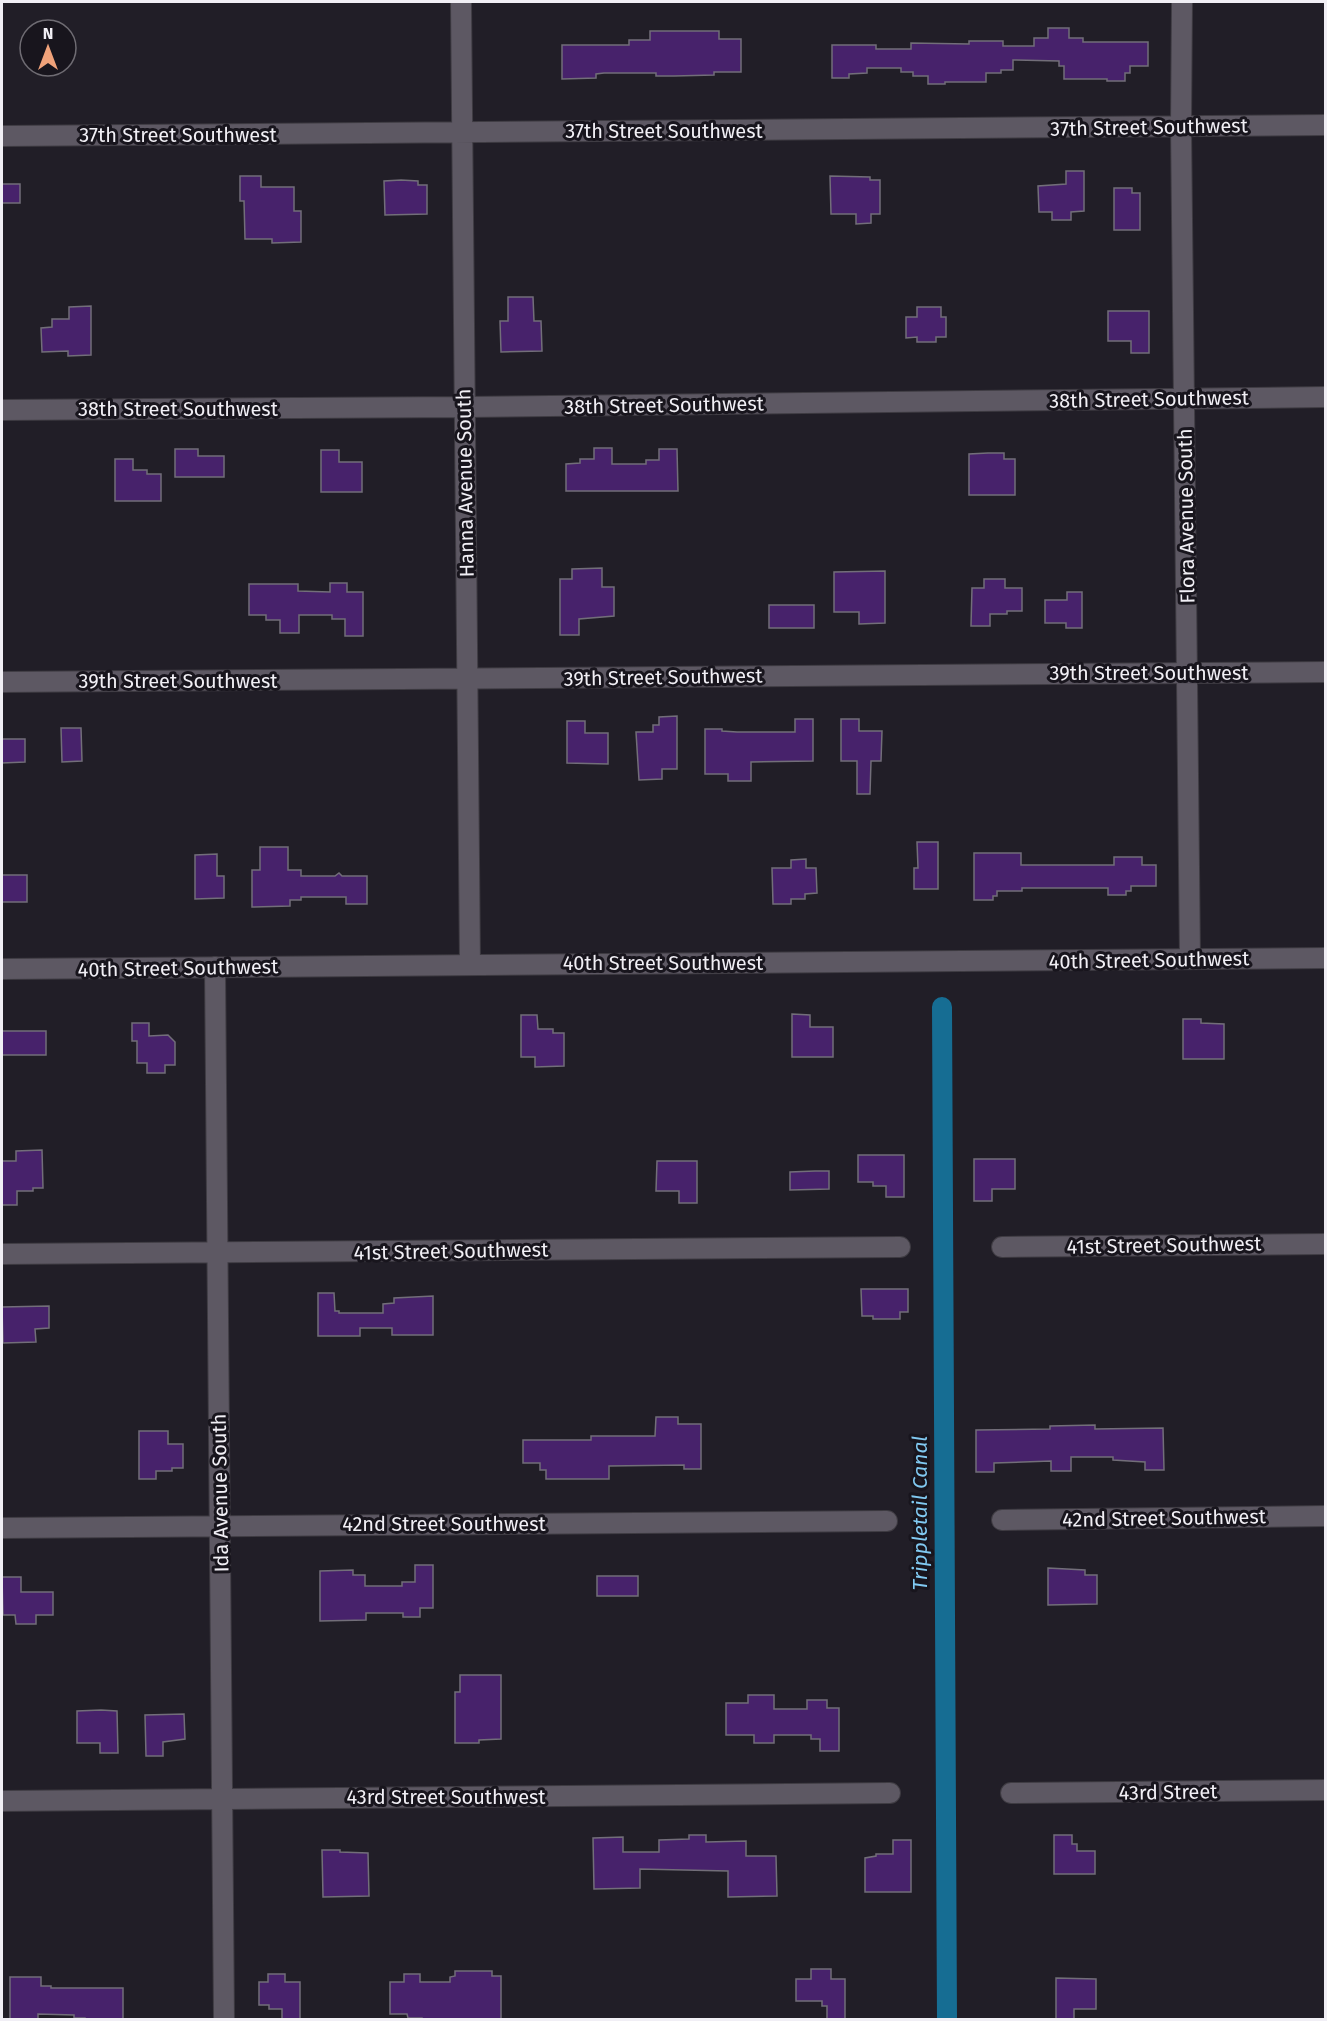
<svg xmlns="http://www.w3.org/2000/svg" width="1327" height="2021" viewBox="0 0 1327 2021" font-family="'Fira Sans',sans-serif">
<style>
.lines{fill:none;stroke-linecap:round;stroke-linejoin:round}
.canal{stroke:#166d93;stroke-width:20}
.building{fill:#47226b;stroke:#726e79;stroke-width:1.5}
.minor-casing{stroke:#3e3b42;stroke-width:22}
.minor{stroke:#5d5863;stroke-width:20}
.labels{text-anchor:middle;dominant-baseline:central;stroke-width:6;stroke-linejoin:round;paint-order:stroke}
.street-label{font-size:20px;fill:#f1eff5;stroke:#18151d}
.water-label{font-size:21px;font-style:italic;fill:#81c9f1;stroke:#18151d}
</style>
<rect width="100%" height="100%" fill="#211e27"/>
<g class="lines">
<path class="canal" d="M 942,1007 L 947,2020"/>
</g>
<path class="building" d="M 1048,28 L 1069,28 L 1069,38 L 1083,38 L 1083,42 L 1148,42 L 1148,66 L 1130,66 L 1130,73 L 1125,73 L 1125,81 L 1107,81 L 1107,79 L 1064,79 L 1064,66 L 1059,66 L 1059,61 L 1013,60 L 1013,70 L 1001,70 L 1001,73 L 986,73 L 986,82 L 945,82 L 945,84 L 928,84 L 928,76 L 913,76 L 913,72 L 901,72 L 901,68 L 867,68 L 867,73 L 849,74 L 849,78 L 832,78 L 832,45 L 876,45 L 876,49 L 911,49 L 911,43 L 969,44 L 969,41 L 1003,41 L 1003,46 L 1034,46 L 1034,38 L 1048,38 Z
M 650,31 L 719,31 L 719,39 L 741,39 L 741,72 L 714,72 L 714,75 L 674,76 L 656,76 L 656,73 L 604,73 L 596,74 L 596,78 L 562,79 L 562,45 L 629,45 L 629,40 L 650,40 Z
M 1066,171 L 1084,171 L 1084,211 L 1071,212 L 1071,220 L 1052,220 L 1052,212 L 1039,212 L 1038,186 L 1066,184 Z
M 240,176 L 261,176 L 261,187 L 294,187 L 294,211 L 301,211 L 301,242 L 272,243 L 272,239 L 245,239 L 244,201 L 240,201 Z
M 830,176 L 870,177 L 870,180 L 880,180 L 880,214 L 871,214 L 871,223 L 856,224 L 856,214 L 831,214 Z
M 401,180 L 418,181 L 418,185 L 427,185 L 427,214 L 385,215 L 384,181 Z
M 2,184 L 20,184 L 20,203 L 2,203 Z
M 1114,188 L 1132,188 L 1132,193 L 1140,193 L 1140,230 L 1114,230 Z
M 508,297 L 533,297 L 534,321 L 541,321 L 542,351 L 501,352 L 500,321 L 508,321 Z
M 91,306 L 91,355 L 68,356 L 68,351 L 42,352 L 41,328 L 52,327 L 52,319 L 69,319 L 69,307 Z
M 917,307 L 941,307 L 941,317 L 946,317 L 946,337 L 936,337 L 936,342 L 917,342 L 917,337 L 906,338 L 906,317 L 917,317 Z
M 1108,311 L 1149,311 L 1149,353 L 1131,353 L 1131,341 L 1108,341 Z
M 594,448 L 612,448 L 612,464 L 646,464 L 646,460 L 659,460 L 659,449 L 677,449 L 678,491 L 566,491 L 566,464 L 580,463 L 580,459 L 594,459 Z
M 175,449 L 198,449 L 198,456 L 224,456 L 224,477 L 175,477 Z
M 321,450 L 339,450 L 339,462 L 362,462 L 362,492 L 321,492 Z
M 988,453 L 1004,453 L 1004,459 L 1015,459 L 1015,495 L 969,495 L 969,454 Z
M 115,459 L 133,459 L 133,470 L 147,470 L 147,474 L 161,474 L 161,501 L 115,501 Z
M 602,568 L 602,587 L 614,587 L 614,616 L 579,619 L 579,635 L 560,635 L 560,579 L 572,579 L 572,569 Z
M 885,571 L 885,623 L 859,624 L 859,612 L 834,612 L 834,572 Z
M 984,579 L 1005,579 L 1005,588 L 1022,588 L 1022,611 L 1007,611 L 1007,614 L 990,614 L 990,626 L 971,626 L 972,588 L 984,588 Z
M 330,583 L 347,583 L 347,592 L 363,592 L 363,636 L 345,636 L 345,619 L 332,619 L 332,615 L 299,615 L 299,633 L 280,633 L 280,620 L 266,620 L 266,615 L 249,615 L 249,584 L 298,584 L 298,591 L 330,592 Z
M 1067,592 L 1082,592 L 1082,628 L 1066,628 L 1066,623 L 1045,623 L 1045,600 L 1067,600 Z
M 769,605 L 814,605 L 814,628 L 769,628 Z
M 677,716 L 677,769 L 662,769 L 662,779 L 639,780 L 636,732 L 653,732 L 653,725 L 659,725 L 659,717 Z
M 795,719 L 813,719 L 813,761 L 751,762 L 751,781 L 728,781 L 728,774 L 705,774 L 705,729 L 722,729 L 722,731 L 737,732 L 795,732 Z
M 841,719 L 859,719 L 859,731 L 882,731 L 881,761 L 871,761 L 870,794 L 857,794 L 857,761 L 841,761 Z
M 567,721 L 585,721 L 585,733 L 608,733 L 608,764 L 567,763 Z
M 61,728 L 81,728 L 82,761 L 62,762 Z
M 2,739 L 25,739 L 25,762 L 2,763 Z
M 917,842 L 938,842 L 938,889 L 914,889 L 914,868 L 918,868 Z
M 260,847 L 288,847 L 288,870 L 301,870 L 301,876 L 335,876 L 339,873 L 342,876 L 367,876 L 367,904 L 346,904 L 346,897 L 301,897 L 301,900 L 290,900 L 290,906 L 252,907 L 252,870 L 260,870 Z
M 974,853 L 1021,853 L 1021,865 L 1114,865 L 1114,857 L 1142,857 L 1142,865 L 1156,865 L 1156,886 L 1131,886 L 1131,891 L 1126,891 L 1126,895 L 1108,895 L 1108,888 L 1022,888 L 1022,891 L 997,891 L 997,896 L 993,896 L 993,900 L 974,900 Z
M 217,854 L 217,876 L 224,876 L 224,898 L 195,899 L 195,855 Z
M 806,859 L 806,868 L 816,868 L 817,893 L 805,894 L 805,899 L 791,899 L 791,904 L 773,904 L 772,868 L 791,868 L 791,860 Z
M 2,875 L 27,875 L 27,902 L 2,902 Z
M 792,1014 L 810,1015 L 810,1027 L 833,1027 L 833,1057 L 792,1057 Z
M 521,1015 L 537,1015 L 538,1029 L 553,1029 L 553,1033 L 564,1033 L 564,1066 L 535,1067 L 535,1057 L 521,1057 Z
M 1183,1019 L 1201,1019 L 1201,1023 L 1224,1024 L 1224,1059 L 1183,1059 Z
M 132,1023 L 149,1023 L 149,1036 L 168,1035 L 175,1042 L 175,1065 L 165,1065 L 165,1073 L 147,1073 L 147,1063 L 137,1063 L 137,1041 L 132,1041 Z
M 2,1031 L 46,1031 L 46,1055 L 2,1055 Z
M 42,1150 L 43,1188 L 33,1188 L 33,1191 L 17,1191 L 17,1205 L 2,1205 L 2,1161 L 16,1161 L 16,1151 Z
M 858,1155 L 904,1155 L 904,1197 L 886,1197 L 886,1186 L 873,1186 L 873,1182 L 858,1182 Z
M 974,1159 L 1015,1159 L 1015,1189 L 992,1189 L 992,1201 L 974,1201 Z
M 657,1161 L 697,1161 L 697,1203 L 679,1203 L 679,1191 L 656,1191 Z
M 815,1171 L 829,1171 L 829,1189 L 790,1190 L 790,1172 Z
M 861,1289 L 908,1289 L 908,1312 L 900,1312 L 900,1319 L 873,1319 L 873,1316 L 862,1316 Z
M 318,1293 L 334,1293 L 335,1311 L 339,1311 L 339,1313 L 383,1313 L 383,1304 L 394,1303 L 394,1298 L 433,1296 L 433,1335 L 392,1335 L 392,1328 L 360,1328 L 360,1336 L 318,1336 Z
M 49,1306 L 49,1328 L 35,1329 L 36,1342 L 3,1343 L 2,1307 Z
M 656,1417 L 678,1417 L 678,1424 L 701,1424 L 701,1469 L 684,1469 L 684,1465 L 609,1466 L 609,1479 L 546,1479 L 546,1470 L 540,1470 L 540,1463 L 523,1463 L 523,1440 L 591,1440 L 591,1436 L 655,1436 Z
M 1095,1425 L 1095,1429 L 1163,1428 L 1164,1470 L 1145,1470 L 1145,1462 L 1113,1460 L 1113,1457 L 1071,1457 L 1071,1471 L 1051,1471 L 1051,1461 L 994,1463 L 994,1472 L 976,1472 L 976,1430 L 1050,1429 L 1050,1426 Z
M 139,1431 L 168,1431 L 168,1444 L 183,1444 L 183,1468 L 172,1468 L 172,1471 L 156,1471 L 156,1479 L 139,1479 Z
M 415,1565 L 433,1565 L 433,1608 L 420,1608 L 420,1617 L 403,1617 L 403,1613 L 366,1613 L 366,1620 L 320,1621 L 320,1571 L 353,1570 L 353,1575 L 365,1575 L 365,1586 L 402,1586 L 402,1582 L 415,1582 Z
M 1048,1568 L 1085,1570 L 1085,1575 L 1097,1575 L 1097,1604 L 1048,1605 Z
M 597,1576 L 638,1576 L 638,1596 L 597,1596 Z
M 2,1577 L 21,1577 L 21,1592 L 53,1592 L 53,1615 L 36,1615 L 36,1624 L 16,1624 L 15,1615 L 3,1615 Z
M 460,1675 L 501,1675 L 501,1739 L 479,1740 L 479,1743 L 455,1743 L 455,1692 L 460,1692 Z
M 748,1695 L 774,1695 L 774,1709 L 807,1709 L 807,1700 L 827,1700 L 827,1708 L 839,1708 L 839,1751 L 820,1751 L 820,1739 L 811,1739 L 811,1735 L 774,1735 L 774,1743 L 754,1743 L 754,1735 L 726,1735 L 726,1703 L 748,1703 Z
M 101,1710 L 117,1711 L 118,1753 L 100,1753 L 100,1743 L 77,1743 L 77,1711 Z
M 184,1714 L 185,1739 L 163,1742 L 163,1756 L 146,1756 L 145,1715 Z
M 689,1835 L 706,1835 L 706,1842 L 746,1841 L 746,1856 L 776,1856 L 777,1896 L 728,1897 L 728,1871 L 640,1869 L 640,1888 L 594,1889 L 593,1838 L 623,1837 L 623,1852 L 659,1852 L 659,1840 L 689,1839 Z
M 1054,1835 L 1072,1835 L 1072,1844 L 1077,1844 L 1077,1851 L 1095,1851 L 1095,1874 L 1054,1874 Z
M 893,1840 L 911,1840 L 911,1892 L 865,1892 L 865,1858 L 876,1856 L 876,1854 L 893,1854 Z
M 322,1850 L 340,1850 L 340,1852 L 368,1853 L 369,1896 L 323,1897 Z
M 811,1969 L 831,1969 L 831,1979 L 845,1979 L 845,2019 L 827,2019 L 827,2006 L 822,2006 L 822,2001 L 796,2001 L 796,1979 L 811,1979 Z
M 455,1971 L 492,1971 L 492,1976 L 501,1976 L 501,2019 L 422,2019 L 422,2018 L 408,2018 L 407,2014 L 390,2014 L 390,1982 L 404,1982 L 404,1974 L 420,1974 L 420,1982 L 450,1982 L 450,1977 L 455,1976 Z
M 268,1974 L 285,1974 L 285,1982 L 300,1982 L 300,2019 L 282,2019 L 282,2009 L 269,2009 L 269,2005 L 259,2005 L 259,1982 L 268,1982 Z
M 10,1977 L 41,1977 L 41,1986 L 51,1986 L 51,1988 L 123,1988 L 123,2019 L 85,2019 L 85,2018 L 74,2018 L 74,2015 L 38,2014 L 38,2019 L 10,2019 Z
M 1056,1978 L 1096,1979 L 1096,2009 L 1074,2009 L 1074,2019 L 1056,2019 Z"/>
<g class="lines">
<g class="minor-casing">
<path id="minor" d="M 461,2 L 470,965
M 1182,2 L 1181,126 L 1190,959
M 2,136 L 1326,125
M 2,410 L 465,407 L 1326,397
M 2,682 L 1326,672
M 215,967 L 224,2020
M 2,969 L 1326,958
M 1002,1247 L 1326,1244
M 2,1254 L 900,1247
M 1002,1520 L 1326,1516
M 2,1528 L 887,1521
M 1011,1793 L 1326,1790
M 2,1801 L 890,1793"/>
</g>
<use href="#minor" class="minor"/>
</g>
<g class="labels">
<g class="street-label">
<text transform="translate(1149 127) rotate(-1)">37th Street Southwest</text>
<text x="664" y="131">37th Street Southwest</text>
<text x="178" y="135">37th Street Southwest</text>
<text transform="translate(1149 399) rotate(-1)">38th Street Southwest</text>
<text transform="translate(664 405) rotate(-1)">38th Street Southwest</text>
<text x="178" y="409">38th Street Southwest</text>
<text transform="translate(465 483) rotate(-91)">Hanna Avenue South</text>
<text transform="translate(1186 516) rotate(-91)">Flora Avenue South</text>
<text x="1149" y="673">39th Street Southwest</text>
<text transform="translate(663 677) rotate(-1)">39th Street Southwest</text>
<text x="178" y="681">39th Street Southwest</text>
<text transform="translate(1149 960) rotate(-1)">40th Street Southwest</text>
<text x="663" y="963">40th Street Southwest</text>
<text transform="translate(178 968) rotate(-1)">40th Street Southwest</text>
<text transform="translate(1164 1245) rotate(-1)">41st Street Southwest</text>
<text transform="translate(451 1251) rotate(-1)">41st Street Southwest</text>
<text transform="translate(220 1493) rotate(-91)">Ida Avenue South</text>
<text transform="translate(1164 1518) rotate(-1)">42nd Street Southwest</text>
<text x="444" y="1524">42nd Street Southwest</text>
<text transform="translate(1168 1792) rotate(-1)">43rd Street</text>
<text x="446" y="1797">43rd Street Southwest</text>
</g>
<g class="water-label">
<text transform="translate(920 1513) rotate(-90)">Trippletail Canal</text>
</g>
</g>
<rect width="1327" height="2021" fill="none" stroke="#f1eff5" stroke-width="6"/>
<g transform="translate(48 48)"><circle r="28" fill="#18151d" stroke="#6f6c73" stroke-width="1.5"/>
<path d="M0-4.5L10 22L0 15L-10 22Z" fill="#f0a27a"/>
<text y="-9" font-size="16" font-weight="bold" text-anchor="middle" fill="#f1eff5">N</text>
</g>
</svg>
